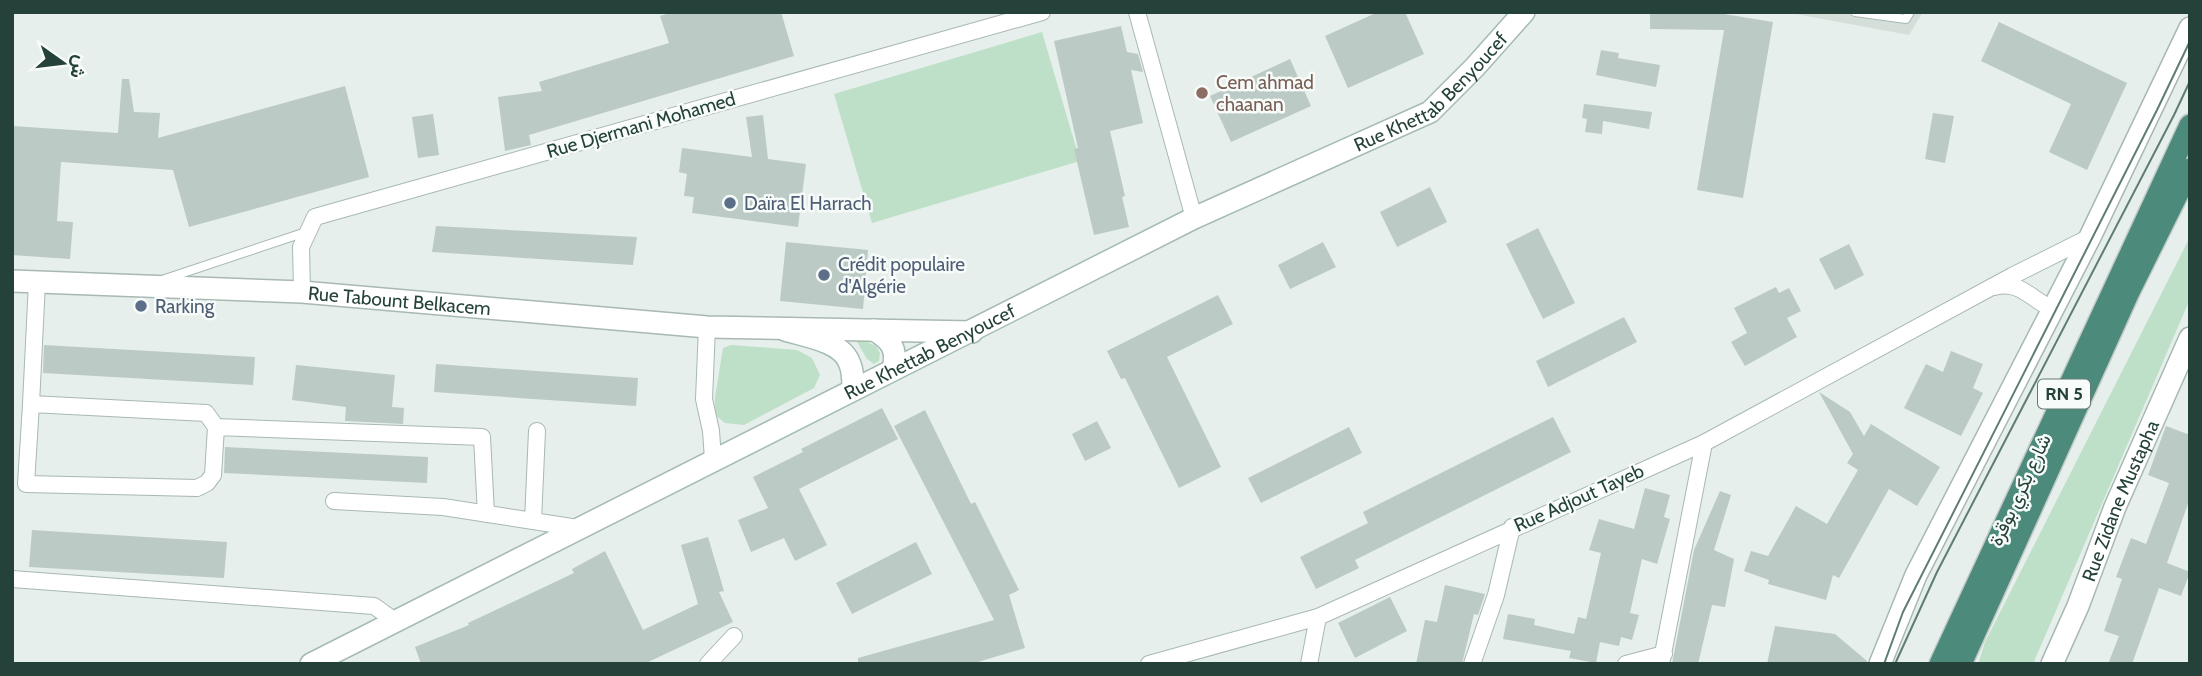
<svg xmlns="http://www.w3.org/2000/svg" width="2202" height="676" viewBox="0 0 2202 676" font-family="Cabin,Vazirmatn,sans-serif">
<style>
.built{fill:#d4dfda}
.green{fill:#bfe0c8}
.building{fill:#bbcac4}
.lines{fill:none;stroke-linecap:round;stroke-linejoin:round}
.service-casing{stroke:#a8b8b2;stroke-width:10}
.minor-casing{stroke:#a8b8b2;stroke-width:18}
.tertiary-casing{stroke:#a8b8b2;stroke-width:24}
.secondary-casing{stroke:#a4bbb3;stroke-width:24}
.trunk-casing{stroke:#c2cac8;stroke-width:24}
.service{stroke:#fff;stroke-width:8}
.minor{stroke:#fff;stroke-width:16}
.tertiary{stroke:#fff;stroke-width:21}
.secondary{stroke:#fff;stroke-width:21}
.trunk{stroke:#4c8a7c;stroke-width:21}
.tram{stroke:#5f7d75;stroke-width:2}
.education-dot{fill:#8d6e63;stroke:#f7fbf9;stroke-width:2.5}
.service-dot{fill:#5c6f8a;stroke:#f7fbf9;stroke-width:2.5}
.labels{text-anchor:middle;dominant-baseline:central;stroke-width:5;stroke-linejoin:round;paint-order:stroke}
.shield{fill:#f7fbf9;stroke:#637a73;stroke-width:2}
.shield-label{font-size:18px;font-weight:bold;fill:#24423a}
.education-label{font-size:19px;fill:#785e54;stroke:#f7fbf9;text-anchor:start}
.street-label{font-size:19px;fill:#24423a;stroke:#f7fbf9}
.service-label{font-size:19px;fill:#4e5e75;stroke:#f7fbf9;text-anchor:start}
</style>
<rect width="100%" height="100%" fill="#e6efeb"/>
<path class="built" d="M 1785,12 L 1923,12 L 1909,35 Z"/>
<path class="green" d="M 1042,32 L 1080,161 L 872,223 L 834,94 Z
M 2190,237 L 2190,299 L 2033,664 L 1978,664 L 1985,642 Z
M 857,337 L 876,346 L 880,353 L 879,361 L 874,364 L 867,359 L 856,340 Z
M 731,345 L 797,350 L 812,358 L 820,375 L 814,388 L 744,425 L 725,423 L 715,415 L 715,397 L 723,348 Z"/>
<path class="building" d="M 673,12 L 781,12 L 794,56 L 529,135 L 531,145 L 505,151 L 498,97 L 542,91 L 539,82 L 669,43 L 660,16 Z
M 1378,12 L 1405,12 L 1424,54 L 1348,88 L 1325,36 Z
M 1650,12 L 1724,12 L 1724,14 L 1773,22 L 1743,198 L 1697,190 L 1724,30 L 1650,29 Z
M 1999,22 L 2127,83 L 2087,170 L 2049,152 L 2071,104 L 1981,61 Z
M 1121,26 L 1127,52 L 1138,54 L 1143,72 L 1131,70 L 1143,123 L 1110,131 L 1125,196 L 1122,197 L 1129,227 L 1094,235 L 1074,149 L 1078,148 L 1054,41 Z
M 1601,50 L 1619,53 L 1618,58 L 1660,65 L 1656,87 L 1596,75 Z
M 1290,59 L 1311,106 L 1231,142 L 1210,96 Z
M 122,79 L 129,79 L 134,112 L 160,113 L 158,138 L 345,86 L 369,177 L 189,227 L 173,170 L 61,162 L 57,221 L 73,222 L 70,259 L 12,255 L 12,126 L 118,133 Z
M 1584,104 L 1652,112 L 1649,129 L 1603,121 L 1602,134 L 1585,132 L 1587,119 L 1582,118 Z
M 1933,113 L 1954,116 L 1945,163 L 1925,159 Z
M 433,114 L 439,155 L 418,158 L 412,117 Z
M 763,115 L 768,159 L 806,164 L 798,227 L 692,213 L 694,197 L 684,196 L 687,174 L 679,172 L 682,148 L 752,157 L 746,117 Z
M 1430,187 L 1447,222 L 1397,247 L 1380,212 Z
M 436,226 L 637,237 L 633,265 L 432,252 Z
M 1538,228 L 1575,303 L 1543,319 L 1506,244 Z
M 786,242 L 868,250 L 863,309 L 780,301 Z
M 1323,242 L 1336,267 L 1290,289 L 1278,265 Z
M 1849,244 L 1864,275 L 1835,290 L 1819,259 Z
M 1776,287 L 1779,293 L 1789,288 L 1801,311 L 1787,318 L 1797,337 L 1745,366 L 1731,342 L 1747,333 L 1734,308 Z
M 1218,295 L 1233,324 L 1167,357 L 1221,467 L 1179,488 L 1125,378 L 1121,379 L 1107,351 Z
M 1624,317 L 1637,342 L 1548,387 L 1536,361 Z
M 44,345 L 255,357 L 253,385 L 43,373 Z
M 1951,351 L 1983,364 L 1973,388 L 1983,393 L 1961,436 L 1904,408 L 1926,364 L 1943,372 Z
M 436,364 L 638,378 L 636,406 L 434,392 Z
M 296,365 L 395,375 L 392,407 L 404,408 L 403,424 L 345,421 L 346,407 L 292,400 Z
M 1819,392 L 1850,412 L 1864,436 L 1871,424 L 1940,467 L 1917,506 L 1889,489 L 1839,578 L 1833,575 L 1826,600 L 1768,584 L 1769,580 L 1744,571 L 1751,551 L 1768,556 L 1796,506 L 1827,524 L 1858,470 L 1847,463 L 1853,454 Z
M 882,408 L 898,439 L 799,489 L 827,545 L 795,561 L 784,538 L 751,552 L 738,520 L 768,508 L 753,477 L 803,452 L 801,449 Z
M 925,410 L 971,504 L 975,502 L 1019,590 L 1009,595 L 1025,648 L 971,664 L 858,664 L 858,658 L 994,620 L 894,426 Z
M 1553,417 L 1571,452 L 1355,560 L 1359,568 L 1316,589 L 1300,557 L 1368,523 L 1363,512 Z
M 1097,421 L 1111,448 L 1085,461 L 1072,434 Z
M 2166,426 L 2190,435 L 2190,498 L 2167,563 L 2190,572 L 2181,596 L 2159,588 L 2132,664 L 2108,664 L 2119,636 L 2104,631 L 2122,579 L 2116,577 L 2131,538 L 2146,544 L 2169,483 L 2148,475 Z
M 1349,427 L 1362,453 L 1261,503 L 1248,478 Z
M 225,447 L 428,457 L 427,483 L 224,473 Z
M 1645,488 L 1670,495 L 1664,517 L 1670,519 L 1657,564 L 1642,559 L 1630,613 L 1639,615 L 1632,640 L 1621,637 L 1619,646 L 1600,642 L 1596,663 L 1569,658 L 1571,651 L 1503,639 L 1508,614 L 1535,619 L 1534,625 L 1574,634 L 1578,617 L 1586,619 L 1601,553 L 1589,550 L 1599,519 L 1634,529 Z
M 1720,491 L 1731,495 L 1714,550 L 1734,559 L 1725,607 L 1712,605 L 1698,664 L 1672,664 L 1694,550 Z
M 32,530 L 227,542 L 224,578 L 29,567 Z
M 708,537 L 724,591 L 719,592 L 733,622 L 644,664 L 421,664 L 415,647 L 469,625 L 468,623 L 574,573 L 572,569 L 605,551 L 643,630 L 698,604 L 681,545 Z
M 916,542 L 932,574 L 852,614 L 836,583 Z
M 1445,585 L 1485,594 L 1478,615 L 1474,614 L 1462,664 L 1416,664 L 1425,620 L 1437,622 Z
M 1390,597 L 1407,631 L 1355,658 L 1338,623 Z
M 1775,626 L 1835,634 L 1867,661 L 1867,664 L 1767,664 Z"/>
<g class="lines">
<g class="service-casing">
<path id="service" d="M 1855,12 L 1906,19 L 1910,12
M 162,280 L 306,232"/>
</g>
<g class="minor-casing">
<path id="minor" d="M 1137,12 L 1194,218
M 1994,287 C 2021,280 2031,300 2053,309
M 302,292 L 301,247 L 315,217 L 1042,12
M 707,327 L 704,399 L 711,431 L 713,459
M 31,404 L 206,413 L 216,427 L 213,475 L 207,483 L 197,488 L 26,484 Z
M 31,404 L 37,282
M 216,427 L 482,437 L 486,514
M 334,501 L 443,507 L 578,528
M 533,521 L 537,431
M 12,579 L 374,606 L 395,621
M 708,664 L 734,636
M 1149,664 L 1318,617 L 1704,443 L 2012,276 L 2090,237
M 1309,664 L 1318,617
M 1472,664 L 1496,595 L 1512,527
M 1626,664 L 1664,654
M 1661,664 L 1704,443"/>
</g>
<g class="tertiary-casing">
<g id="tertiary">
<path id="s1" d="M 12,281 L 302,292 L 707,327 L 972,332"/>
<path d="M 1880,664 L 1916,575 L 2090,237 L 2190,28"/>
<path id="s2" d="M 2052,664 L 2078,606 L 2115,507 L 2190,338"/>
</g>
</g>
<g class="secondary-casing">
<g id="secondary">
<path d="M 785,330 C 804,336 841,341 849,362 C 853,370 853,380 853,389"/>
<path d="M 874,330 C 891,340 898,349 893,369"/>
<path id="s3" d="M 311,664 L 1194,218 L 1430,112 L 1475,67 L 1524,12"/>
</g>
</g>
<g class="trunk-casing">
<path id="trunk" d="M 1940,664 L 2190,125
M 1961,664 L 2129,292 L 2190,169"/>
</g>
<use href="#service" class="service"/>
<use href="#minor" class="minor"/>
<use href="#tertiary" class="tertiary"/>
<use href="#secondary" class="secondary"/>
<use href="#trunk" class="trunk"/>
<path class="tram" d="M 1884,664 L 1903,612 L 2157,110 L 2190,41
M 1895,664 L 1937,572 L 2174,115 L 2190,81"/>
</g>
<circle class="education-dot" cx="1202" cy="93" r="7"/>
<g class="service-dot">
<circle cx="730" cy="203" r="7"/>
<circle cx="824" cy="275" r="7"/>
<circle cx="141" cy="306" r="7"/>
</g>
<g class="labels">
<rect class="shield" x="2038" y="379.5" width="52" height="29" rx="5"/>
<g class="shield-label">
<text x="2064" y="394">RN 5</text>
</g>
<g class="education-label">
<text x="1216" y="82">Cem ahmad<tspan x="1216" dy="22">chaanan</tspan></text>
</g>
<g class="street-label">
<text stroke="none"><textPath href="#s3" startOffset="1260">Rue Khettab Benyoucef</textPath></text>
<text transform="translate(641 125) rotate(-16)">Rue Djermani Mohamed</text>
<text stroke="none"><textPath href="#s1" startOffset="388">Rue Tabount Belkacem</textPath></text>
<text stroke="none"><textPath href="#s3" startOffset="693">Rue Khettab Benyoucef</textPath></text>
<text transform="translate(2020 490) rotate(-65)">شارع بكري بوقرة</text>
<text transform="translate(1579 498) rotate(-24)">Rue Adjout Tayeb</text>
<text stroke="none"><textPath href="#s2" startOffset="177">Rue Zidane Mustapha</textPath></text>
</g>
<g class="service-label">
<text x="744" y="203">Daïra El Harrach</text>
<text x="838" y="264">Crédit populaire<tspan x="838" dy="22">d'Algérie</tspan></text>
<text x="155" y="306">Rarking</text>
</g>
</g>
<rect width="2202" height="676" fill="none" stroke="#24423a" stroke-width="28"/>
<g transform="translate(63 63) rotate(104)" stroke="#f7fbf9" stroke-width="5" paint-order="stroke">
<path d="M0-5L12 26L0 18L-12 26Z" fill="#24423a"/>
<text y="-10" font-size="19" font-weight="bold" text-anchor="middle" fill="#24423a">ش</text>
</g>
</svg>
